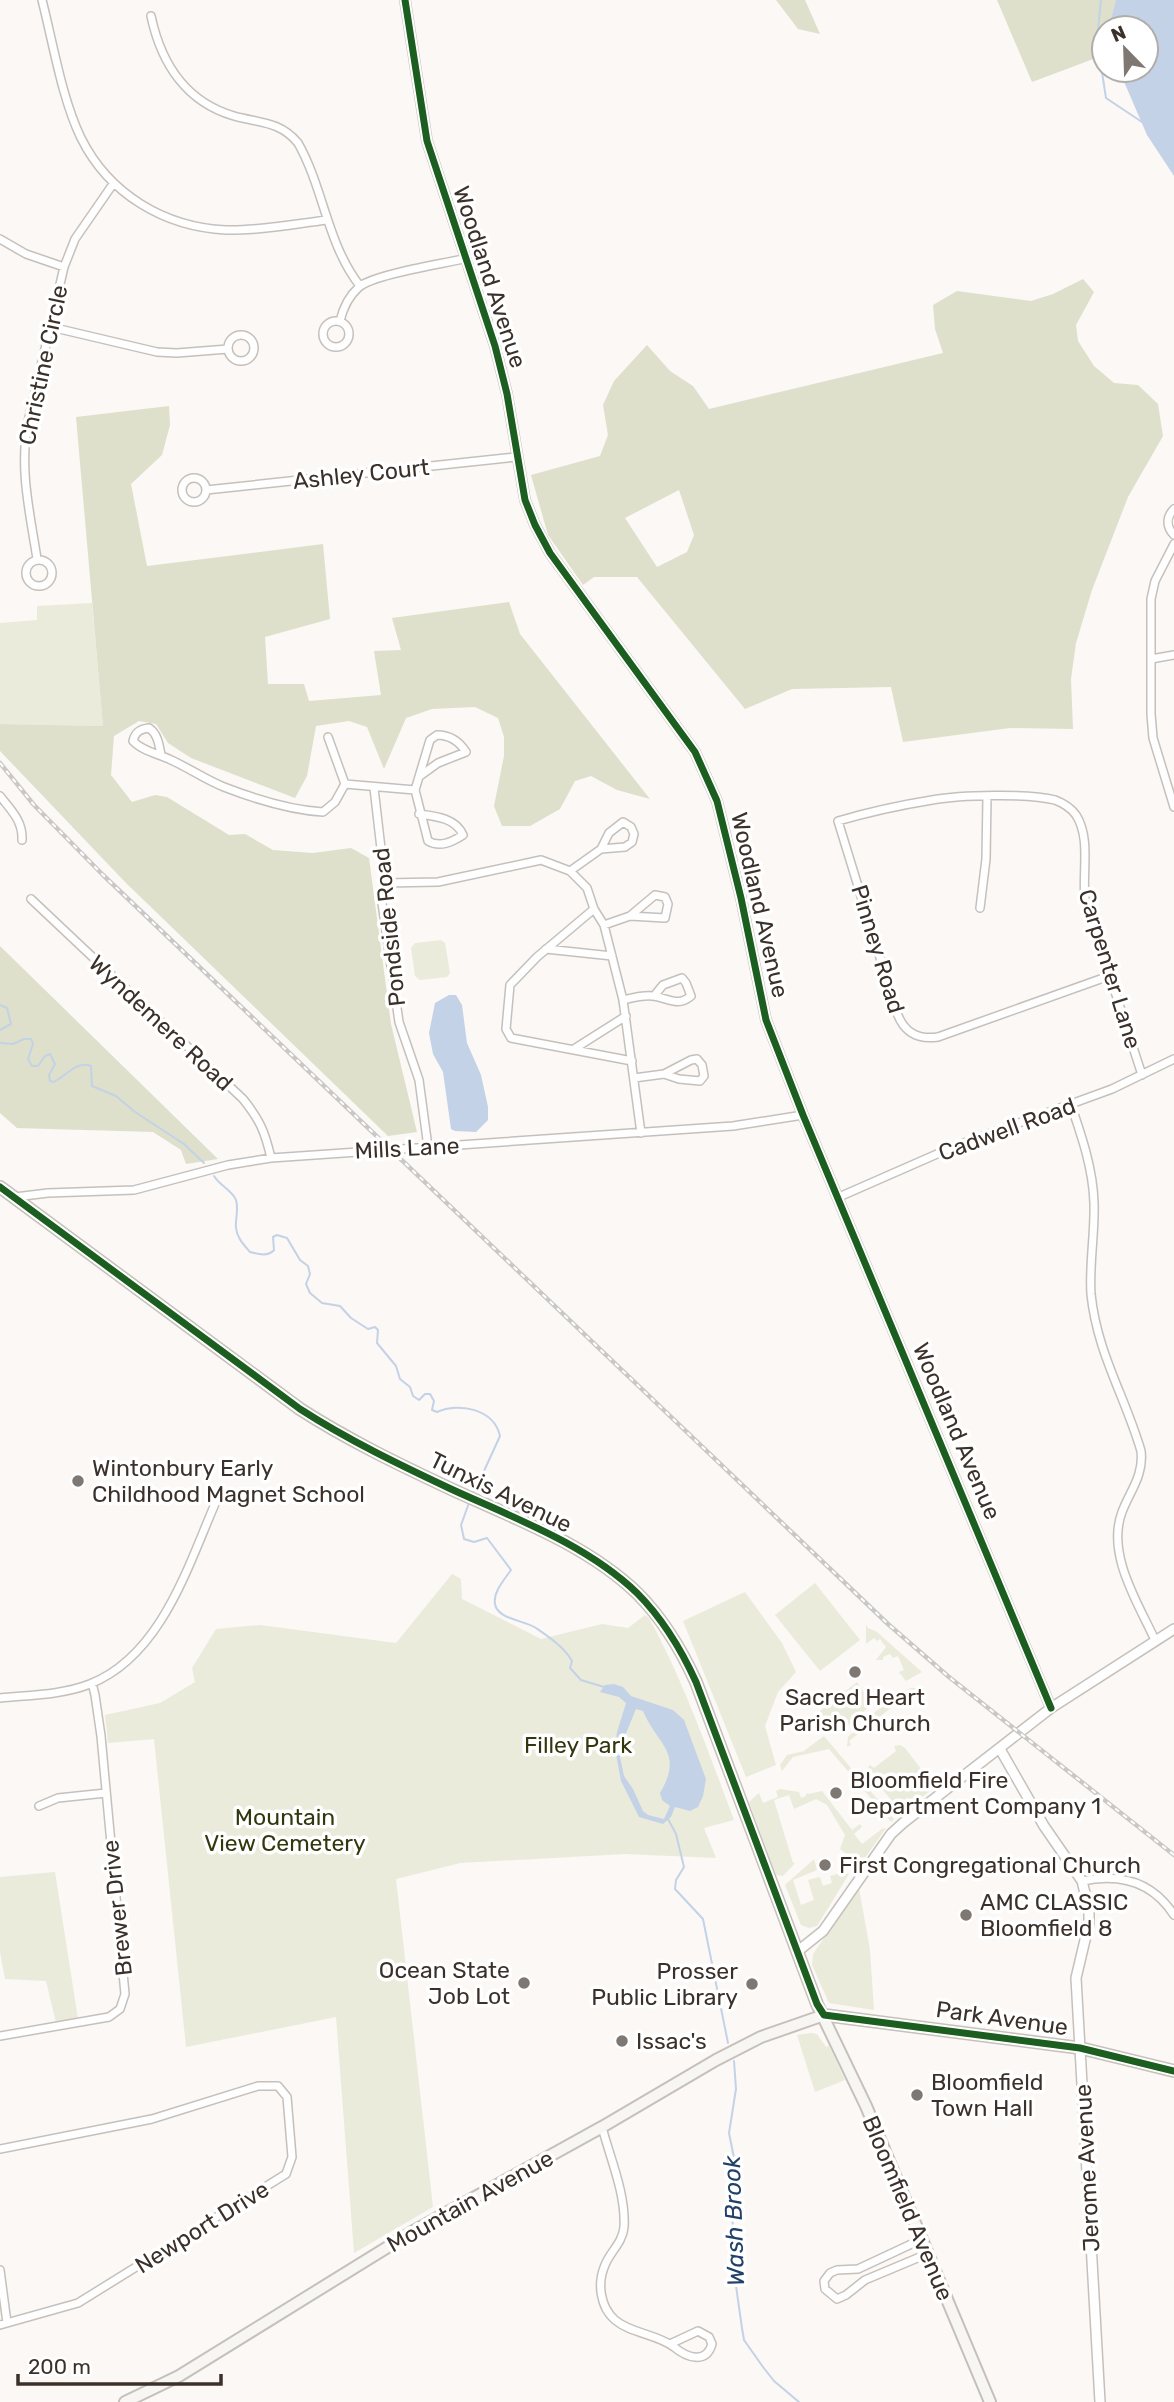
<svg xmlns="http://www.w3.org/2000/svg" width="1174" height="2402" viewBox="0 0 1174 2402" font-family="Rubik,sans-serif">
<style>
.green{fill:#eaebdb}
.forest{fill:#dee0cb;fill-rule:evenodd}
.water{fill:#c3d2e6;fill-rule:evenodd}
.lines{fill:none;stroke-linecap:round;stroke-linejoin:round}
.stream{stroke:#c3d2e6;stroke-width:2}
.minor-casing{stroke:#c6c0bb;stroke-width:10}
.tertiary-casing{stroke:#c6c0bb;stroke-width:12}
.secondary-casing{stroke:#c6c0bb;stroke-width:14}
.minor{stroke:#fefefe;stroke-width:7}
.tertiary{stroke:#fefefe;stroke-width:9}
.secondary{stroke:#f8f6f3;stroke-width:10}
.rail-casing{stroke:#cac8c7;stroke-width:4.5}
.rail{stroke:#fff;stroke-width:2;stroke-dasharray:5;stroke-linecap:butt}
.cycleway-casing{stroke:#fff;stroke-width:11}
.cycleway{stroke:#1b5e20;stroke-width:7}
.poi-dot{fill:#7f7771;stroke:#fff;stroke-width:2.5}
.labels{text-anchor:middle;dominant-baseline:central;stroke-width:7;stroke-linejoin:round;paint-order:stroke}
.street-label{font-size:23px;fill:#3c312a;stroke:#fff}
.poi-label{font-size:23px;fill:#3c312a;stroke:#fff;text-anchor:start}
.park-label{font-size:23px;fill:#32380d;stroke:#fff}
.water-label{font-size:24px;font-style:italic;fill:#224068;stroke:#fff}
</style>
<rect width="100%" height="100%" fill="#fbf8f5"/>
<path class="green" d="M 92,603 L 103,726 L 0,724 L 0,623 L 37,620 L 37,606 Z
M 441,940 L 445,943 L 450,973 L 447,977 L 420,980 L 415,976 L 411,948 L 415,943 Z
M 452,1574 L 461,1579 L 462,1599 L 541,1639 L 602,1624 L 628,1628 L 645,1615 L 649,1618 C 684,1682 708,1751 734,1820 L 704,1828 L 716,1858 L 625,1854 L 460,1863 L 396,1879 L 433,2207 L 354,2253 L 336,2017 L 186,2047 L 154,1739 L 108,1743 L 105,1715 L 160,1703 L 195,1682 L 192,1668 L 216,1629 L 260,1625 L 396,1643 Z
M 815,1583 L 860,1640 L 820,1671 L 775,1615 Z
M 745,1592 L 782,1643 L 796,1672 L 778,1692 L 765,1726 L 776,1765 L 746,1777 L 683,1621 Z
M 866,1624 L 868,1628 L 877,1632 L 922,1672 L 906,1681 L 899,1672 L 904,1670 L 898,1656 L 893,1658 L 890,1654 L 883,1657 L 883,1660 L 876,1660 L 886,1647 L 880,1639 L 877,1641 L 874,1638 L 866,1644 Z
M 857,1682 L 872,1704 L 840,1733 L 836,1734 L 819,1712 Z
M 911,1688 L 917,1688 L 919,1692 L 915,1696 L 911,1692 L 849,1741 L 851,1745 L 847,1747 L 848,1737 C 867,1719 887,1699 911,1688 Z
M 824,1736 L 894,1819 L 891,1822 L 829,1749 L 793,1757 L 782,1771 L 780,1765 L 787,1755 L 804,1751 Z
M 900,1745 L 905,1748 L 935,1787 L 901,1813 L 867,1769 L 870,1765 L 874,1768 L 896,1751 L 894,1746 Z
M 780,1789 L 799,1792 L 801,1798 L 806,1796 L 806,1793 L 809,1794 L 822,1791 L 852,1830 L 860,1824 L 862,1827 L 854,1834 L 862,1844 L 882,1829 L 886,1828 L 860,1865 L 840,1849 L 845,1835 L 827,1805 L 816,1799 L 794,1809 L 789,1795 L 774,1800 L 793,1863 L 795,1863 L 783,1876 L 776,1875 L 749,1802 L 759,1793 L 763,1803 L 778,1797 L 776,1791 Z
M 814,1859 L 817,1870 L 793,1880 L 801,1905 L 814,1900 L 808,1880 L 820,1877 L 823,1886 L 832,1883 L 830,1876 L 844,1872 L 849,1874 L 817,1926 L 809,1928 L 801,1925 L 785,1885 Z
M 55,1872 L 78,2019 L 56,2023 L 46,1981 L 5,1979 L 0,1952 L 0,1877 Z
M 859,1888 L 870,1950 L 874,2010 L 829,2003 L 812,1965 L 813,1954 Z
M 811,2033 L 817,2034 L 826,2047 L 829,2046 L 845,2080 L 815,2092 L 797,2035 Z"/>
<path class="forest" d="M 776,0 L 805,0 L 820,34 L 798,29 Z
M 997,0 L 1155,0 L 1146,28 L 1104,28 L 1104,55 L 1032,82 Z
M 1083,279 L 1094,292 L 1076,325 L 1078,341 L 1094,366 L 1114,383 L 1138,385 L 1158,404 L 1163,436 L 1128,497 L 1092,590 L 1076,643 L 1071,679 L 1073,729 L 1010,728 L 903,742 L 891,687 L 792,689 L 745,709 L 637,577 L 594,577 L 583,585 L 548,535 L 531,475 L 600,456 L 608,435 L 603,405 L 614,381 L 647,345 L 670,371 L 693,386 L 709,409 L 943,353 L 935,329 L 933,305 L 957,291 L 1031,301 L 1053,294 ZM 679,490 L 694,535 L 687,552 L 657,567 L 625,518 Z
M 169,406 L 170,425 L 162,455 L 131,484 L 147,566 L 323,544 L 330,619 L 265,637 L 268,684 L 304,684 L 309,701 L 381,695 L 374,651 L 401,650 L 392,618 L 509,602 L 520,634 L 650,799 L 617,790 L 591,776 L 575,781 L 560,809 L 530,826 L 502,826 L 494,806 L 504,756 L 504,737 L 498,718 L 475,707 L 432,709 L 406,718 L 384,769 L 367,727 L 349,721 L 316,726 L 307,776 L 295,798 L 191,758 L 168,743 L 156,724 L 139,721 L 114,736 L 111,775 L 132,802 L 155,795 L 167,797 L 229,835 L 245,834 L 273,850 L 313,853 L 351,848 L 369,858 L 391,1024 L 417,1132 L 388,1136 L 126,883 L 0,751 L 0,724 L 103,726 L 76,417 Z
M 0,946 L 218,1159 L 186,1164 L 181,1150 L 153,1132 L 17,1128 L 0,1113 Z"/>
<path class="water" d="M 1116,0 L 1174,0 L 1174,176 L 1147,135 L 1119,70 L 1146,70 L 1146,28 L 1109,28 Z
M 449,995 L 456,995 L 462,1005 L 467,1043 L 481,1075 L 488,1107 L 488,1120 L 476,1132 L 455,1131 L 451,1129 L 443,1072 L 433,1054 L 429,1033 L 435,1003 Z
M 605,1685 L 614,1684 L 623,1687 L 631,1696 L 673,1710 L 684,1720 L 706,1779 L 703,1796 L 698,1807 L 690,1811 L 675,1807 L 671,1817 L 663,1824 L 639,1817 L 621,1781 L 615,1749 L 617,1732 L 626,1703 L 619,1697 L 600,1692 ZM 636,1709 L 643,1711 C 658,1746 684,1752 660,1793 L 662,1800 L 670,1806 L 664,1819 L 648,1815 L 643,1811 L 633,1789 L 624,1776 L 620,1757 L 624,1748 L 622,1743 Z"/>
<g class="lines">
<path class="stream" d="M 1101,0 L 1097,40 L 1106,98 L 1142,122
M 0,1005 L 7,1008 L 11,1024 L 0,1030
M 0,1043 L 13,1044 L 24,1039 L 31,1039 L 33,1044 L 28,1059 L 32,1066 L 38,1066 L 45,1056 L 50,1054 L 55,1064 L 49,1075 L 50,1081 L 54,1082 C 66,1076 77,1060 91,1066 L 92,1086 L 116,1096 L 135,1112 L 184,1144 L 204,1163
M 214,1176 C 220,1186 232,1190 236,1200 C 239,1210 235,1219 236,1228 C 237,1238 244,1245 250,1252 C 258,1254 268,1257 274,1250 L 273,1237 L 277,1235 L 287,1238 L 300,1260 L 308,1266 L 310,1274 L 306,1284 L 310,1293 L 322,1303 L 340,1306 L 351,1318 L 368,1329 L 375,1327 L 378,1330 L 377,1343 L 396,1366 L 400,1379 L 410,1387 L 413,1396 L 419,1400 L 425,1394 L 430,1394 L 434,1401 L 432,1410 L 437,1412 C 459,1402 494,1409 500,1436 L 473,1495
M 469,1503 L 461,1525 L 464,1539 L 474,1542 L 487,1538 L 511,1570 C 504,1580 493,1592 495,1604 C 497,1619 526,1621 536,1628 C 549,1637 564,1647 572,1661 L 570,1668 L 581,1680 L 604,1687
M 668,1819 L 676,1834 L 684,1867 L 676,1880 L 675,1889 L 703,1919 L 728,2043
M 734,2061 L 736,2089 L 729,2133 L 734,2158 L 732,2258 L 742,2328 L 744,2340 L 763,2367 L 774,2381 L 799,2402"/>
<g class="minor-casing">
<path id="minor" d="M 42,0 C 53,43 62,99 81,138 C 109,194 164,227 226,230 C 259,231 294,224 327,220
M 151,16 C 161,63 186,102 234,116 C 259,123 280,121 298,143 C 324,189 327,244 360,286
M 0,239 L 26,254 L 64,267
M323 334a13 13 0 1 1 26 0a13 13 0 1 1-26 0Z
M 340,321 C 343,308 349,296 359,287 C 375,274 443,264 467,258
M 51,327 L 157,352 L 177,353 L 228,349
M228 348a13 13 0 1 1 26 0a13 13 0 1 1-26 0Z
M182 490a12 12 0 1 1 24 0a12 12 0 1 1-24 0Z
M 206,490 L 516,457
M 1174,509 C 1166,517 1166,527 1174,535
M 1174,544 L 1155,581 L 1151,599 L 1151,714 L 1153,738 L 1174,807
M 37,559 C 30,513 19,470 28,422 L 64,267 L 75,239 L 113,184
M26 573a13 13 0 1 1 26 0a13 13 0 1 1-26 0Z
M 1151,659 L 1174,655
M 161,755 C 159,745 158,734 149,728 C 140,729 135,732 133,741 C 142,751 159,754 171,760 C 189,768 206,780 224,787 C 255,799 291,810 323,812 L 335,802 L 345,784 L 328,737
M 345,784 L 415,790 L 428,841 C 440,848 452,842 463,835 C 456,818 435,816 419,814
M 374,788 L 385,883 L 382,903 L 399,1022 L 419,1080 L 428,1147
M 415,790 L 430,740 L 437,735 C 450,735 459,741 466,752 L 438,763 L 420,776
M 0,796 C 11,810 23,821 22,840
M 570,871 L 601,849 L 625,847 L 632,842 L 634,834 L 631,827 L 623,822 L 609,833 L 601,849
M 385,883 L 438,882 L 541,860 L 570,871 L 587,888 L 594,909 L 604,925 L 623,1000 L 641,1133
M 31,899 L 243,1099 C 260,1120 265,1132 271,1158
M 980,908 L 986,859 L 987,797
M 594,909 L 537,957 L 510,985 L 506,1029 L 511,1038 L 632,1061
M 604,925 L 630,916 L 665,918 L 668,904 L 665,897 L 655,895 L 630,916
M 546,949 L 612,956
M 1109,976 L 938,1037 C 917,1040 904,1032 897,1013 L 838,821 C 869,812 901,805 932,800 C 960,795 1028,793 1055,800 C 1063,803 1071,808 1076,815 C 1091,838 1082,873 1085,899 L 1142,1075
M 623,1000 C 632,998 643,995 652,996 C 667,997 677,1008 691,996 L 686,983 L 682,978 L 663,985 L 654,996
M 574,1049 L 626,1016
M 634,1078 L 664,1074 L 691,1060 L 697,1059 L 702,1065 L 704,1076 L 700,1081 L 679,1079 L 664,1074
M 1071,1105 C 1082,1137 1093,1169 1094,1203 C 1095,1234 1089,1264 1091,1294 C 1097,1353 1125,1396 1141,1451 C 1144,1475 1130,1491 1122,1512 C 1106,1554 1138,1603 1155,1640
M 15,1197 L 48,1193 L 134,1190 L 228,1165 L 271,1158 L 733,1126 L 803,1115
M 839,1197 L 953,1147 L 1112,1089 L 1174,1059
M 0,1698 C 30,1695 62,1695 90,1684 C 163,1655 189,1562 218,1497
M 39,1806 L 58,1798 L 106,1793
M 1082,1881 C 1120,1873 1152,1881 1174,1915
M 0,2036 L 109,2017 L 120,2009 L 125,1994 L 101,1736 L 95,1695 L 92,1683
M 602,2127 C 610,2158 626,2194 624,2227 C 623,2242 610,2252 605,2265 C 597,2283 600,2307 615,2320 C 632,2334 657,2334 674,2347 C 686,2357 706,2365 712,2344 L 709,2337 L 698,2331 L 670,2344
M 0,2149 L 152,2119 L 258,2086 L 278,2086 L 287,2097 L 292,2157 L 286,2174 L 78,2303 L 0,2325
M 920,2240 L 858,2269 L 837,2270 L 830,2273 L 824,2281 L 825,2289 L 837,2299 L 846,2295 L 865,2280 L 927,2254
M 0,2270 L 7,2323"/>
</g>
<g class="tertiary-casing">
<path id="tertiary" d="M 405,0 L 427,141 L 495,346 L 507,394 L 525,500 L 535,525 L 550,553 L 695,752 L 717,801 L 741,898 L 766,1020 L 803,1115 L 1051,1708
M 1000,1749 L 1044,1826 L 1082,1881 L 1089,1909 L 1089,1923 L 1076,1978 L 1100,2402
M 798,1951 L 823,1931 L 891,1834 L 903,1823 L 1051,1708 L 1174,1629"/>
</g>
<g class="secondary-casing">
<path id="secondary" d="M 0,1187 L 300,1409 C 348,1440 400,1465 451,1489 C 514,1518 586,1544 637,1593 C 663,1619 681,1649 696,1682 L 817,2004 L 866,2106 L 990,2402
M 125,2402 L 179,2376 L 412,2232 L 602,2127 L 716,2060 L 761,2037 L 824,2015 L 1080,2048 L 1174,2071"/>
</g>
<use href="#minor" class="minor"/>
<use href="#tertiary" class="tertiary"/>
<use href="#secondary" class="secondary"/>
<g class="rail-casing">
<path id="rail" d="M 0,763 L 34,805 L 103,875 L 888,1624 L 949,1677 L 1174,1855"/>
</g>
<use href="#rail" class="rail"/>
<g class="cycleway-casing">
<path id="cycleway" d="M 405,0 L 427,141 L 495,346 L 507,394 L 525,500 L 535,525 L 550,553 L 695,752 L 717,801 L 741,898 L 766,1020 L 803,1115 L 1051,1708
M 0,1187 L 300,1409 C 348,1440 400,1465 451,1489 C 514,1518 586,1544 637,1593 C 663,1619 681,1649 696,1682 L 817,2004 L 824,2015 L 1080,2048 L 1174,2071"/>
</g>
<use href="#cycleway" class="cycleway"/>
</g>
<g class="poi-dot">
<circle cx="78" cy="1481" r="7"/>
<circle cx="855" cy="1672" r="7"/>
<circle cx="836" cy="1793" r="7"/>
<circle cx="825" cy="1865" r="7"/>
<circle cx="966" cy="1915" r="7"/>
<circle cx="524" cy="1983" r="7"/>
<circle cx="752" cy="1984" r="7"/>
<circle cx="622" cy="2041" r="7"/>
<circle cx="917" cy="2095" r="7"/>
</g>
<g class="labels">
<g class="street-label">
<text transform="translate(490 277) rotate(72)">Woodland Avenue</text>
<text transform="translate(43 365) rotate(-78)">Christine Circle</text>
<text transform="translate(361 474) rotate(-6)">Ashley Court</text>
<text transform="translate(760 905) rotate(77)">Woodland Avenue</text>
<text transform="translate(389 927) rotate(-96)">Pondside Road</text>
<text transform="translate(878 949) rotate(73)">Pinney Road</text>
<text transform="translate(1110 969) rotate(73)">Carpenter Lane</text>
<text transform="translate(161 1023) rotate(43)">Wyndemere Road</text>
<text transform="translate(1007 1129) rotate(-20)">Cadwell Road</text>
<text transform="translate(407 1148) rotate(-3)">Mills Lane</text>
<text transform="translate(957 1431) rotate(67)">Woodland Avenue</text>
<text transform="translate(501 1492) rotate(26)">Tunxis Avenue</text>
<text transform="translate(117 1908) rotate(-96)">Brewer Drive</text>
<text transform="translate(1002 2018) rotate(8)">Park Avenue</text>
<text transform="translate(1087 2168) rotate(-93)">Jerome Avenue</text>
<text transform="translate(470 2201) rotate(-29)">Mountain Avenue</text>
<text transform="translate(908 2208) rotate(67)">Bloomfield Avenue</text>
<text transform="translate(202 2227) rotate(-32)">Newport Drive</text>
</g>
<g class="poi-label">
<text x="92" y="1468">Wintonbury Early<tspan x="92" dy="26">Childhood Magnet School</tspan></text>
<text x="855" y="1697" text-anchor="middle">Sacred Heart<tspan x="855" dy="26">Parish Church</tspan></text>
<text x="850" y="1780">Bloomfield Fire<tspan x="850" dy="26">Department Company 1</tspan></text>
<text x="839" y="1865">First Congregational Church</text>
<text x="980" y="1902">AMC CLASSIC<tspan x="980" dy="26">Bloomfield 8</tspan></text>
<text x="510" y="1970" text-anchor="end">Ocean State<tspan x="510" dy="26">Job Lot</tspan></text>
<text x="738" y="1971" text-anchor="end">Prosser<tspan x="738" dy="26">Public Library</tspan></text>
<text x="636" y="2041">Issac's</text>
<text x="931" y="2082">Bloomfield<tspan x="931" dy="26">Town Hall</tspan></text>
</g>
<g class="park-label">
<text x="578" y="1745">Filley Park</text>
<text x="285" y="1817">Mountain<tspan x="285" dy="26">View Cemetery</tspan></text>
</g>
<g class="water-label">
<text transform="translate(734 2221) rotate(-92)">Wash Brook</text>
</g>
</g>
<g transform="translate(1125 49) rotate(337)"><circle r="33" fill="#ffffff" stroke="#b1adaa" stroke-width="2"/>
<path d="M0-5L12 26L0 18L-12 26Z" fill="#7f7771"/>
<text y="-10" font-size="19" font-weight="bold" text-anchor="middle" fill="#3c312a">N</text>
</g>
<path d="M18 2374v10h203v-10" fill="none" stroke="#3c312a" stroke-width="3.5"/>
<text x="28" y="2374" font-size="21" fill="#3c312a" stroke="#ffffff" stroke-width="5" paint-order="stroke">200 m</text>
</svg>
